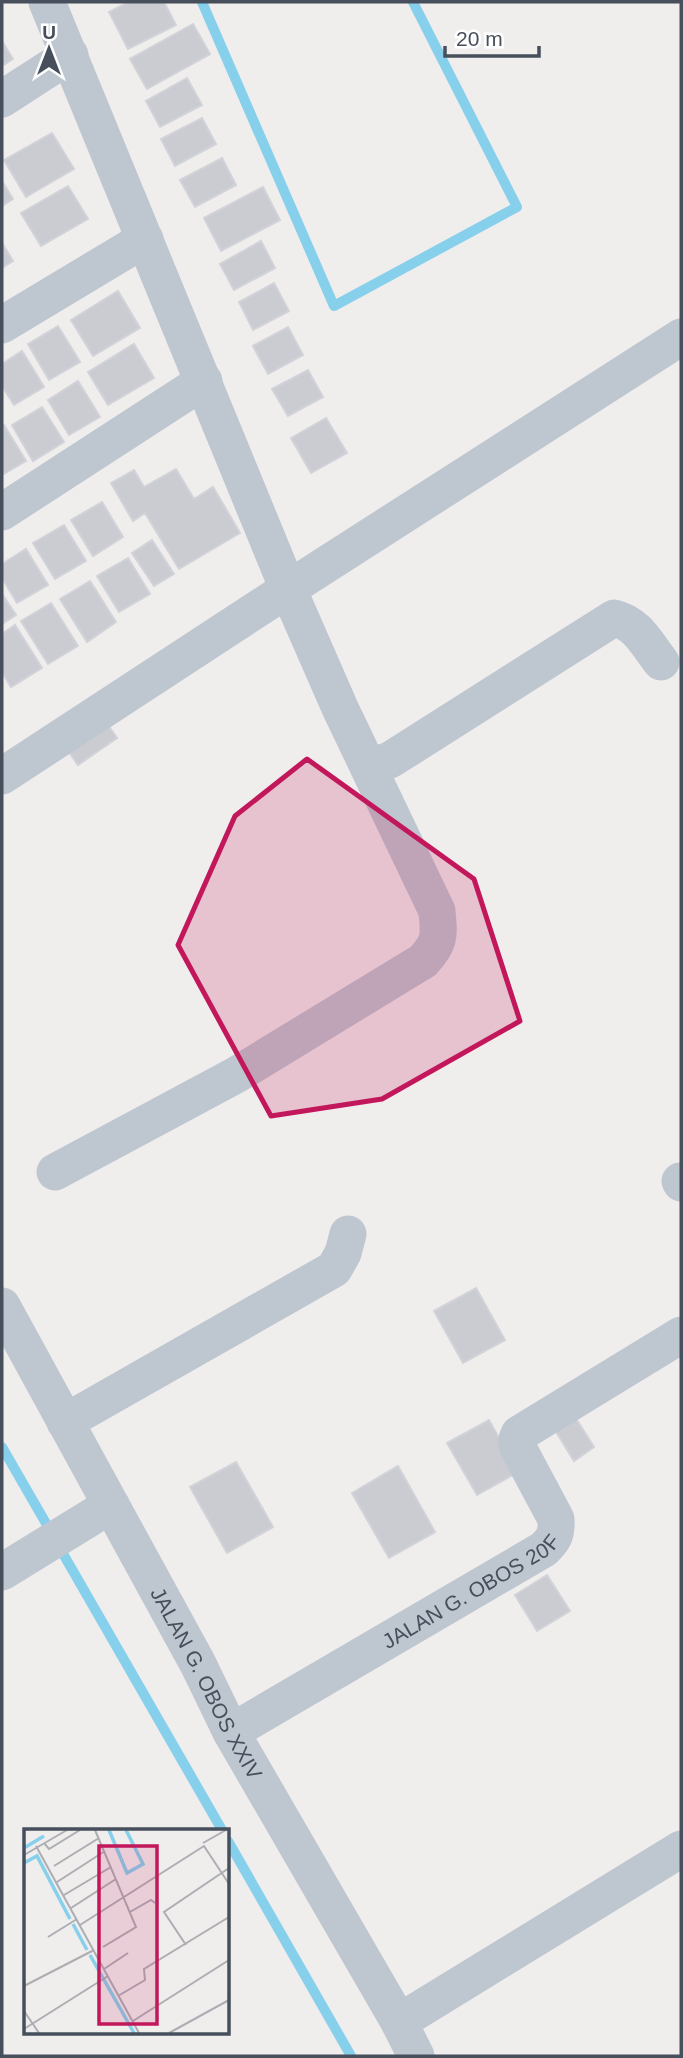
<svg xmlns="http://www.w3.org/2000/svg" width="683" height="2058" viewBox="0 0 683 2058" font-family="Arial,sans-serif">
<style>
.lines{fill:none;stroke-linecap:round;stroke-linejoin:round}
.stream{stroke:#87d0ec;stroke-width:10}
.building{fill:#caccd2;stroke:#d1d3d9;stroke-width:2}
.minor{stroke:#bec7d0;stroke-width:37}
.marked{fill:#c2185b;fill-opacity:0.2;stroke:#c2185b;stroke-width:5;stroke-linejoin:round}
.labels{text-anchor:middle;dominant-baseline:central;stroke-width:6;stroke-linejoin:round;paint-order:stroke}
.street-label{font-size:21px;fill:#464f5b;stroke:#fff}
.inset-river{fill:none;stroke:#87d0ec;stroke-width:3.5}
.inset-road{fill:none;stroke:#acaeb3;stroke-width:2}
.view{fill:#c2185b;fill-opacity:0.15;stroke:#c2185b;stroke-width:3.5}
.inset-edge{fill:none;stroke:#464f5b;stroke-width:3.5}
</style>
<rect width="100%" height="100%" fill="#f0eded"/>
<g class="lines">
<path class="stream" d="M 202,2 L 334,306 L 517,207 L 413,2
M 2,1447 L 51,1532
M 58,1545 L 222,1830
M 228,1841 L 351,2056"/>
</g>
<path class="building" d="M 129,2 L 164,2 L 176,25 L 128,49 L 109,12 Z
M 193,24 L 210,54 L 147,89 L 130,59 Z
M 2,41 L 13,59 L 2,66 Z
M 187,78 L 202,105 L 160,127 L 146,101 Z
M 202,118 L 216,144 L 175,166 L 161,139 Z
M 52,133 L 74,169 L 26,197 L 4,160 Z
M 222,158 L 236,185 L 195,207 L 180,180 Z
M 2,181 L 13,199 L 2,206 Z
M 68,186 L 88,219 L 41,246 L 21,213 Z
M 263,187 L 280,220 L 221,251 L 204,218 Z
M 261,241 L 275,268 L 234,290 L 220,264 Z
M 2,243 L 13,261 L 2,268 Z
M 274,283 L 289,311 L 253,330 L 239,302 Z
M 118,291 L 140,328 L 93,356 L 71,320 Z
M 58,326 L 80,362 L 49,380 L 28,344 Z
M 288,327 L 303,355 L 268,374 L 253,346 Z
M 134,344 L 154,378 L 108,405 L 88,372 Z
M 22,351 L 44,387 L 14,405 L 2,386 L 2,364 Z
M 308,370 L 323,397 L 288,416 L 272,389 Z
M 78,381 L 100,417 L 69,435 L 48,400 Z
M 42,407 L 64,442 L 33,461 L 12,425 Z
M 326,418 L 347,453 L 311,473 L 291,438 Z
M 4,425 L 26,461 L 2,475 L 2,426 Z
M 176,469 L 194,499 L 213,487 L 240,533 L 179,569 L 145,513 L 133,521 L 111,483 L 134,470 L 144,487 Z
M 102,502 L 123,537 L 93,556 L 71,520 Z
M 64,525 L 86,561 L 55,579 L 33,543 Z
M 152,540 L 174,574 L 154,586 L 132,553 Z
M 26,549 L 48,585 L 17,603 L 2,578 L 2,564 Z
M 128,558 L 150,594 L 119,612 L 97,576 Z
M 90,581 L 116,622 L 87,642 L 60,599 Z
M 2,594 L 16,615 L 2,624 Z
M 51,603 L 78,646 L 48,664 L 21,621 Z
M 15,625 L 42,668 L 11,687 L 2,672 L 2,634 Z
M 103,718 L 117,738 L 78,765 L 64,745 Z
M 476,1288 L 505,1340 L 463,1363 L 434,1311 Z
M 575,1417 L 594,1447 L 574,1461 L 555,1430 Z
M 489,1420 L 518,1472 L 477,1495 L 447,1443 Z
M 236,1462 L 273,1527 L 227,1553 L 190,1487 Z
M 398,1466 L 435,1532 L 389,1558 L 352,1493 Z
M 547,1575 L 570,1611 L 537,1631 L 515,1595 Z"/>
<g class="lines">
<g class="minor">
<path d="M 47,2 L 288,589 L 340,708 L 437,911 C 439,935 441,942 423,961 L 236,1075 L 55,1172"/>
<path d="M 2,99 L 70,55"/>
<path d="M 2,325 L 145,239"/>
<path d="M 2,512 L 204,381"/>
<path d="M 369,767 L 390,760 L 614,618 C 637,623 647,644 661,662"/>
<path d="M 2,776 L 288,589 L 681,337"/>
<path d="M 680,1181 L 681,1183"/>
<path id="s1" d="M 2,1306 L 198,1664 L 231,1732 L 399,2022 L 416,2056"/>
<path d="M 65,1422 L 334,1269 L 343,1253 L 348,1234"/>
<path d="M 2,1572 L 111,1505"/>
<path id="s2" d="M 231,1732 L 544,1549 C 554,1539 557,1534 556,1519 L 517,1446 L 517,1439 L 519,1434 L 681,1335"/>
<path d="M 399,2022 L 681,1849"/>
</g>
</g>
<path class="marked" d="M 307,759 L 474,879 L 520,1021 L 382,1099 L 271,1116 L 178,945 L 235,816 Z"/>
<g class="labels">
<g class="street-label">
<text stroke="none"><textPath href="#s2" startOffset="278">JALAN G. OBOS 20F</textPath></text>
<text stroke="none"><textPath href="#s1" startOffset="429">JALAN G. OBOS XXIV</textPath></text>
</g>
</g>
<g transform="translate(24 1829)">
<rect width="205" height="205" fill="#f0eded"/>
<path class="inset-river" d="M 85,1 L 103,44 L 119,35 L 102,1M 0,19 L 20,7M 0,34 L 13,27 L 46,90M 49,95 L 63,121M 66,126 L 110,204"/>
<path class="inset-road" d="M 71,1 L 112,98 L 79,118M 20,14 L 25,20 L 56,1M 179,14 L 202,1M 12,17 L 115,204M 0,26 L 43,1M 30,37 L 75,9M 33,53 L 81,22M 40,66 L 87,38M 47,79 L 92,50M 106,83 L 127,71 L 131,74M 56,96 L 180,17 L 205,55M 24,108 L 53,90M 162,116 L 140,83 L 205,39M 80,140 L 104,124M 0,157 L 70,121M 94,167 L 121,151 L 120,140 L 205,88M 0,182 L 15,204M 109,192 L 205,131M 0,200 L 84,147M 145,204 L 205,171"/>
<path class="view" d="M 75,17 L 133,17 L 133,195 L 75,195 Z"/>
<rect width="205" height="205" class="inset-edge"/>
</g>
<rect width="683" height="2058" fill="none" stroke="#464f5b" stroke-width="7"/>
<g transform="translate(49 49)" stroke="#ffffff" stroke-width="5" paint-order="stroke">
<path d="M0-5L12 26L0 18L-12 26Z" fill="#464f5b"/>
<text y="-10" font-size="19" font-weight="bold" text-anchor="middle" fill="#464f5b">U</text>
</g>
<path d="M445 46v10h94v-10" fill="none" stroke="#464f5b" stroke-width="3.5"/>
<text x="456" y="46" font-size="21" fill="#464f5b" stroke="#ffffff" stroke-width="5" paint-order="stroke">20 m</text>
</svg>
